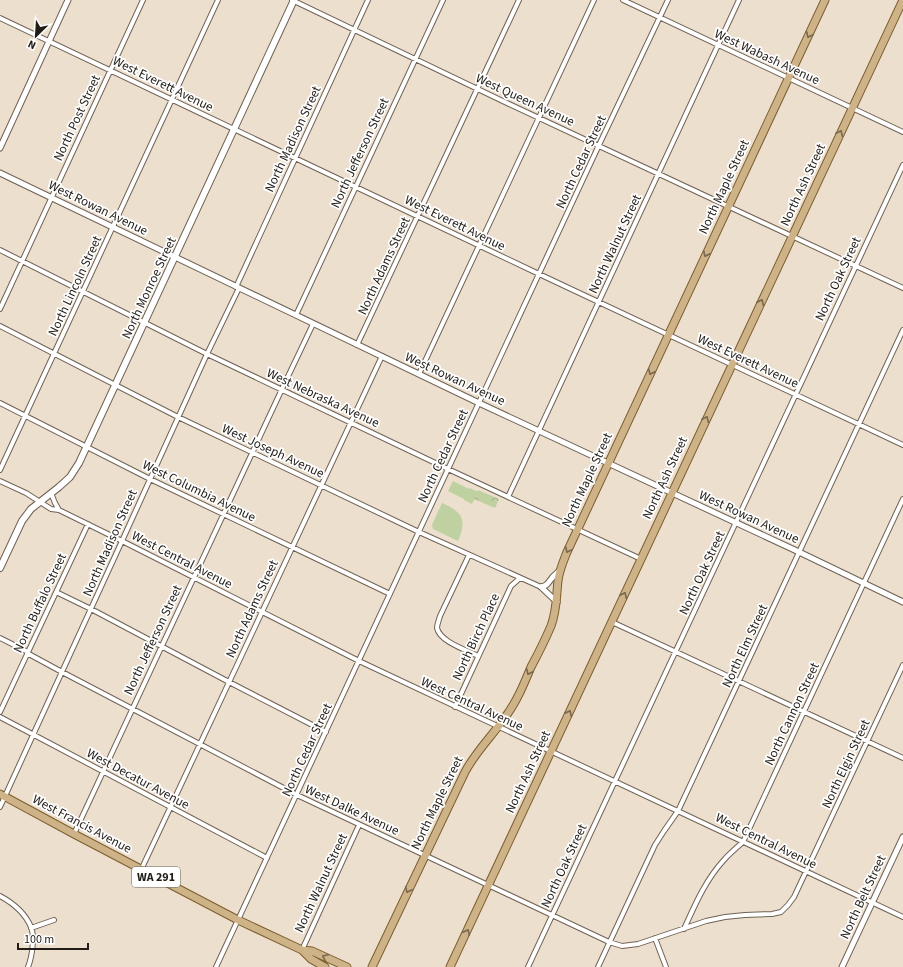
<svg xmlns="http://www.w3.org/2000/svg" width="903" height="967" viewBox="0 0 903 967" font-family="'Source Sans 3',sans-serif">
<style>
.grass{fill:#bfd0a1}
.park{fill:url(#park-crowns)}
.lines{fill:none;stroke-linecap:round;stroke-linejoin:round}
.minor-casing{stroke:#6f6254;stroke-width:6}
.tertiary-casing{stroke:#6f6254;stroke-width:7}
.secondary-casing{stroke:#6f6254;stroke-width:8}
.primary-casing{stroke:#7c5d2d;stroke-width:9}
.minor{stroke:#fff;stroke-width:4}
.tertiary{stroke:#fff;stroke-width:5}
.secondary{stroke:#fff;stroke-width:6}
.primary{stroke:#ceb389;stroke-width:7}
.oneway{stroke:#786850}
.labels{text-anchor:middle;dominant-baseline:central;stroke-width:3.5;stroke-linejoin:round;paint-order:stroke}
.shield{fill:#fff;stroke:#64605c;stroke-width:1}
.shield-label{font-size:12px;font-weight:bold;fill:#211c16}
.street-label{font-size:13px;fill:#211c16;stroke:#fff}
</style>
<defs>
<pattern id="park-crowns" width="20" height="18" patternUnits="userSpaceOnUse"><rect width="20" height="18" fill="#bfd0a1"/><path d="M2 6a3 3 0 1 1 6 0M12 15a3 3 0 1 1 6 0" fill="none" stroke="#a4b28a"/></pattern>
</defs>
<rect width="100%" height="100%" fill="#eddfce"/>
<path class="grass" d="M 453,481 L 469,489 L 470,488 L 478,492 L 472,504 L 464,500 L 464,499 L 448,491 Z
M 442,503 C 463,512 467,520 458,541 L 433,529 L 432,525 Z"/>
<path class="park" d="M 478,490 L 499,499 L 495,508 L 474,499 Z"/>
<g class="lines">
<g class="minor-casing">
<path id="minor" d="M 292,0 L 509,104 L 903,288
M 623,0 L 903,132
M 0,18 L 539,274 L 903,445
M 0,250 L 207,354 L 448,469 L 641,559
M 236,287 L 368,0
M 0,309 L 143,0
M 296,315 L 443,0
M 0,326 L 178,417 L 419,532 L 541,587
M 357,345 L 519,0
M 419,374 L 594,0
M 0,403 L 150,479 L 390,594
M 0,470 L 218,0
M 0,481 L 26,493 L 51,509 L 59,510 L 122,541 L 359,661 L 903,917
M 51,493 L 55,503 L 59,510
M 508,497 L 739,0
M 469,555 L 440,616 C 439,620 437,624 437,628 C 440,642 467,650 478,656
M 56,592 L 91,609 L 229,682 L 326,732
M 612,622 L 903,758
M 0,638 L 28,652
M 27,653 L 62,672 L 297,795 L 609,942 L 622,946 L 638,944 L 706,921 L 725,917 L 745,915 L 772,914 L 781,912 L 788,905 L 794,897 L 903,665
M 455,707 L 511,586 L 520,578
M 0,712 L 88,524
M 0,717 L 267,858
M 0,807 L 122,541 L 207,354 L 239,288
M 74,834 L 282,389 L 313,324
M 141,870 L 382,356
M 0,896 C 13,903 25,913 31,927 C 35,937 32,957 28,967
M 31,928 L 54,920
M 684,929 C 695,905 705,881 723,861 C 729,854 736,848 743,842 L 903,499
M 655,938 L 666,967
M 302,950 L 359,825
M 216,967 L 599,145 L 668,0
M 528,967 L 903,165
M 598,967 L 655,845 L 664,831 L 678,811 L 903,330"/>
</g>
<g class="tertiary-casing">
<path id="tertiary" d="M 0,148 L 68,0
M 0,173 L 479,403 L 799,552 L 903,602
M 541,587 C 547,586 548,583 552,578 C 554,575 558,573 560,570
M 541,587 L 557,602
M 842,967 L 903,837"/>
</g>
<g class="secondary-casing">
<path id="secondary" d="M 0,568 L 22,521 L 31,509 L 59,487 L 70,477 L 79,463 L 294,0"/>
</g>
<g class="primary-casing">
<path id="primary" d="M 0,794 L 74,834 L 238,920 L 302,950 L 311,959 L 325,967
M 302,950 L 312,951 L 347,967
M 372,967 L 465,772 C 476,751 493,735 506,716 C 517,701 524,684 531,667 C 538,654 545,640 551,626 C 557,610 556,598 558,581 C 559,571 563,562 567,552 L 825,0
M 450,967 L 903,0"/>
</g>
<use href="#minor" class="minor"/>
<use href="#tertiary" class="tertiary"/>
<use href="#secondary" class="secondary"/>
<use href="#primary" class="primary"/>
</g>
<defs><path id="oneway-chevron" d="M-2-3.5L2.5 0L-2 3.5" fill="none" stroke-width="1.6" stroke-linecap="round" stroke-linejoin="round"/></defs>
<g class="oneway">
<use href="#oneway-chevron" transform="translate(809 35) rotate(115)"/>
<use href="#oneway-chevron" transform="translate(840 133) rotate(-65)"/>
<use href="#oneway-chevron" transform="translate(706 254) rotate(115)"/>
<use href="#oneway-chevron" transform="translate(761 302) rotate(-65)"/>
<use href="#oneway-chevron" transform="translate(651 372) rotate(115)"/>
<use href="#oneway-chevron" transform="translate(706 419) rotate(-65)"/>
<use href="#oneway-chevron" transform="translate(568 550) rotate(114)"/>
<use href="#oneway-chevron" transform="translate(624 595) rotate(-65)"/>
<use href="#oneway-chevron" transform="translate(529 672) rotate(115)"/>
<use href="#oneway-chevron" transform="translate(569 713) rotate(-65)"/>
<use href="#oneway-chevron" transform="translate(408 890) rotate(115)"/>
<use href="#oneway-chevron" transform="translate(467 932) rotate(-65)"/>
<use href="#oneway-chevron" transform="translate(325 957) rotate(-155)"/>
</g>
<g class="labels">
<rect class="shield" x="132" y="867" width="48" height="20" rx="3"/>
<g class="shield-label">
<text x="156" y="877">WA 291</text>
</g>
<g class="street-label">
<text transform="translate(767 57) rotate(25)">West Wabash Avenue</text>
<text transform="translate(163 84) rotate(26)">West Everett Avenue</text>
<text transform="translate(525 100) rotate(25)">West Queen Avenue</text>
<text transform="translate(77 118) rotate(-65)">North Post Street</text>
<text transform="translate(293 139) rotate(-65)">North Madison Street</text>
<text transform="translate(360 153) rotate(-65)">North Jefferson Street</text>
<text transform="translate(581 162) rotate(-65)">North Cedar Street</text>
<text transform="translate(803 185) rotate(-65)">North Ash Street</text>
<text transform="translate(724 187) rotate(-65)">North Maple Street</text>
<text transform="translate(98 208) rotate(26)">West Rowan Avenue</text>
<text transform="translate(455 223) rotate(26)">West Everett Avenue</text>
<text transform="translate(615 244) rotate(-65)">North Walnut Street</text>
<text transform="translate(384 266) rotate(-65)">North Adams Street</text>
<text transform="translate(838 279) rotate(-65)">North Oak Street</text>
<text transform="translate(75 286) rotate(-65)">North Lincoln Street</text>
<text transform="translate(149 288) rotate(-65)">North Monroe Street</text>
<text transform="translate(748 361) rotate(25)">West Everett Avenue</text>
<text transform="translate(455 379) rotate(25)">West Rowan Avenue</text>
<text transform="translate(323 398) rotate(25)">West Nebraska Avenue</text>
<text transform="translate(273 451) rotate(25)">West Joseph Avenue</text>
<text transform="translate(443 456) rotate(-65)">North Cedar Street</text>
<text transform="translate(665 478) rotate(-65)">North Ash Street</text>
<text transform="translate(587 480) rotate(-65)">North Maple Street</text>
<text transform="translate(199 491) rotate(26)">West Columbia Avenue</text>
<text transform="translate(749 517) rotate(25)">West Rowan Avenue</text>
<text transform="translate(110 543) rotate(-66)">North Madison Street</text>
<text transform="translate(182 560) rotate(27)">West Central Avenue</text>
<text transform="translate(702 573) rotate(-65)">North Oak Street</text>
<text transform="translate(40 603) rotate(-65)">North Buffalo Street</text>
<text transform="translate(252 609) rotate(-65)">North Adams Street</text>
<text transform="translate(476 637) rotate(-65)">North Birch Place</text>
<text transform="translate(153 640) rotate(-65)">North Jefferson Street</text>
<text transform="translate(745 646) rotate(-65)">North Elm Street</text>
<text transform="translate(472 704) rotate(25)">West Central Avenue</text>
<text transform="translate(792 714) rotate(-65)">North Cannon Street</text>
<text transform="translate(307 750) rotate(-65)">North Cedar Street</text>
<text transform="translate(846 764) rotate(-65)">North Elgin Street</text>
<text transform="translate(528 772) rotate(-65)">North Ash Street</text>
<text transform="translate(138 779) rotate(28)">West Decatur Avenue</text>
<text transform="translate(437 803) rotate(-64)">North Maple Street</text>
<text transform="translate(352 810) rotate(25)">West Dalke Avenue</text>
<text transform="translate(82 824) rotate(28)">West Francis Avenue</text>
<text transform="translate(766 841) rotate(26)">West Central Avenue</text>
<text transform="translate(564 866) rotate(-65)">North Oak Street</text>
<text transform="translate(321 883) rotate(-65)">North Walnut Street</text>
<text transform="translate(863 897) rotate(-65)">North Belt Street</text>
</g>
</g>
<g transform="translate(36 36) rotate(205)" stroke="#ffffff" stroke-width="3" paint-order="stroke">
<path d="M0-3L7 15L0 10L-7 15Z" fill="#211c16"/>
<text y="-6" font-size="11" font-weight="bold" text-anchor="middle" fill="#211c16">N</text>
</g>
<path d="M18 943v6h70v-6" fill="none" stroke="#211c16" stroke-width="2"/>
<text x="24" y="943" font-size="12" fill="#211c16" stroke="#ffffff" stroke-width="3" paint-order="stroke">100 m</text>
</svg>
